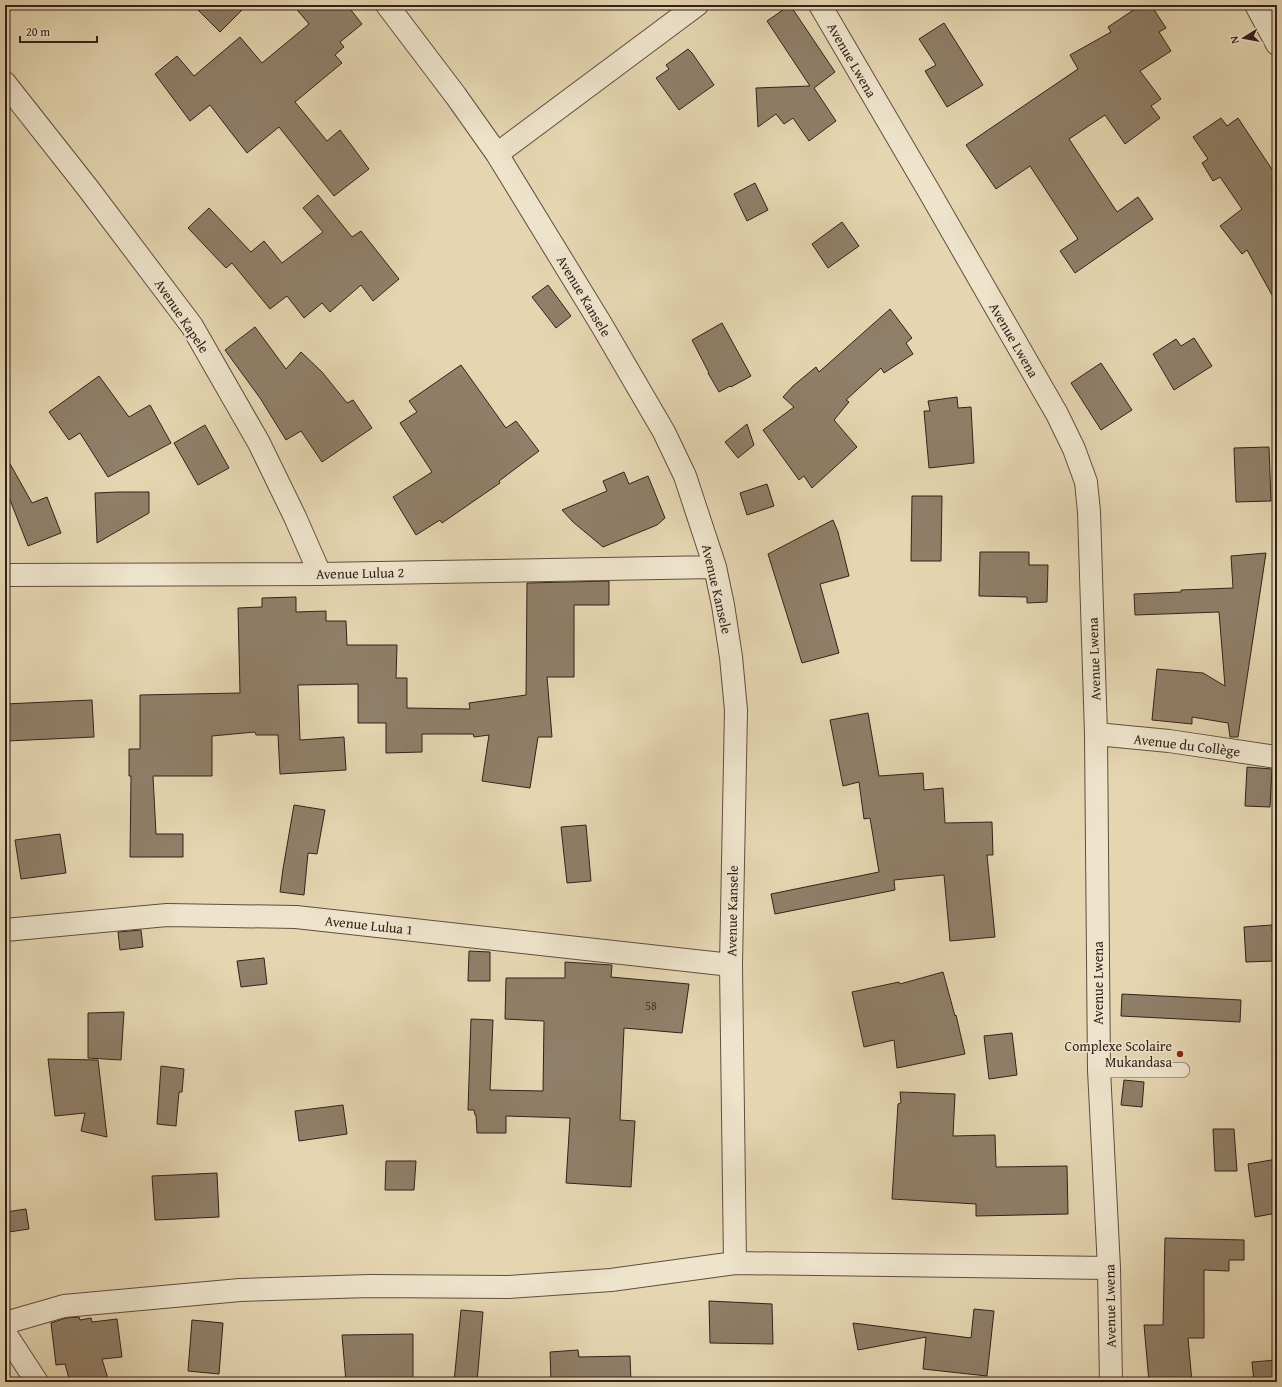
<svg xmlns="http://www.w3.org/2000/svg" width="1282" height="1387" viewBox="0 0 1282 1387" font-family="'Gentium Book Plus',serif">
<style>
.building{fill:#907f69;stroke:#33211a}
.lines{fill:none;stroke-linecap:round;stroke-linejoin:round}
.service-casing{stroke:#604e40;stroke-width:16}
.minor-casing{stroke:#604e40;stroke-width:24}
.service{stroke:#eee4cc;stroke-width:15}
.minor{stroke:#eee4cc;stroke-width:22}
.poi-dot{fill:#8f2418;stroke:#eee4cc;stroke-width:1.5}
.labels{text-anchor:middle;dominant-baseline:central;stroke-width:3;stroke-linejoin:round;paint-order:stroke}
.number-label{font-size:12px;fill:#4a382e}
.street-label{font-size:14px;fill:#33211a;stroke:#eee4cc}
.poi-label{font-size:14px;fill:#33211a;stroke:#eee4cc;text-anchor:end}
</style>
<rect width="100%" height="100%" fill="#e5d6b1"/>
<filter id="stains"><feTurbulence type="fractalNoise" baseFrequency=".005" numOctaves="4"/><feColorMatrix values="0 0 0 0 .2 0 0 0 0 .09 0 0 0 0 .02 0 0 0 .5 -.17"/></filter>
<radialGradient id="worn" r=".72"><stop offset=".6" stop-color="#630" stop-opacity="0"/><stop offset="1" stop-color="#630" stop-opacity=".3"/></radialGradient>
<path class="building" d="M 193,5 L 247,5 L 220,32 Z
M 293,5 L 347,5 L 362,24 L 340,42 L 344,47 L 335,55 L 342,63 L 295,102 L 327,141 L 340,130 L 369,169 L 334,196 L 279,127 L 247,153 L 210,105 L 190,121 L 155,74 L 177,56 L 194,76 L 240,37 L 262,63 L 309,24 Z
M 790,5 L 835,72 L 814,88 L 836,121 L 809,141 L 793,118 L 784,124 L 776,114 L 758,127 L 756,88 L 810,86 L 767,21 Z
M 1141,5 L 1151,5 L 1166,28 L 1159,32 L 1171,51 L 1140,71 L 1161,99 L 1151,106 L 1160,118 L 1125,144 L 1105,115 L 1069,139 L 1117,212 L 1138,197 L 1153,219 L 1075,273 L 1060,251 L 1078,239 L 1030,166 L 996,189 L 966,145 L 1078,69 L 1070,55 L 1111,32 L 1108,27 Z
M 944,23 L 983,85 L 947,107 L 925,71 L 936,65 L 919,39 Z
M 688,49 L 692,53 L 714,85 L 679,110 L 656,78 L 669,69 L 666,65 Z
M 1221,118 L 1227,126 L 1238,118 L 1277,177 L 1277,304 L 1247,250 L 1242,254 L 1220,226 L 1242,209 L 1220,177 L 1213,181 L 1202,163 L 1208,159 L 1193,137 Z
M 755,183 L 768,210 L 747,221 L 734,194 Z
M 318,195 L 352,237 L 361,231 L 399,279 L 373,301 L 361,285 L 330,312 L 322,303 L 304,318 L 287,296 L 270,309 L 232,263 L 226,268 L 188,228 L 209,208 L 251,252 L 264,241 L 282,263 L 323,232 L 303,208 Z
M 842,222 L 859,246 L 828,268 L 812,244 Z
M 548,285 L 571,316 L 556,328 L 532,297 Z
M 890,309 L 912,338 L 906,343 L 913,354 L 884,373 L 881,368 L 846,400 L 849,402 L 834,420 L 857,447 L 812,488 L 804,476 L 799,480 L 763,430 L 794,407 L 783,397 L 793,386 L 816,367 L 819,372 Z
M 722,323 L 751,376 L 731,387 L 730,386 L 719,392 L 708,373 L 709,373 L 692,340 Z
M 255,327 L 286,369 L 301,352 L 322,372 L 347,403 L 353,400 L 372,428 L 322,462 L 301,431 L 286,440 L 260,398 L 225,350 Z
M 1194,338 L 1212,366 L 1174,390 L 1153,354 L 1176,339 L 1181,346 Z
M 1101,363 L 1132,410 L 1101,430 L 1071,383 Z
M 461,365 L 506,428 L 516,421 L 539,451 L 499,481 L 500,483 L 442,523 L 440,520 L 416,535 L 393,497 L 432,472 L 400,423 L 417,412 L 409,401 Z
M 99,376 L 129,417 L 150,405 L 171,443 L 108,477 L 80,433 L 69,440 L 49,412 Z
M 957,397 L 958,408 L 971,407 L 974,463 L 929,468 L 924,411 L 930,411 L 928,401 Z
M 747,424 L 754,445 L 738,458 L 725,442 Z
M 205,425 L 229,468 L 198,485 L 174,443 Z
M 1269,447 L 1271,501 L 1236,502 L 1234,448 Z
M 9,462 L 32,503 L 47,497 L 61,533 L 28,546 L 5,487 L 5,464 Z
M 624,472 L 629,484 L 648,476 L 665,518 L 657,525 L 603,547 L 573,522 L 562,510 L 607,491 L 603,481 Z
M 767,484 L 774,506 L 747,515 L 740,493 Z
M 118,492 L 149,492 L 149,513 L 97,543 L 95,493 Z
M 912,496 L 942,496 L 941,561 L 911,561 Z
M 833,520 L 838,532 L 849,576 L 820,584 L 839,653 L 802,663 L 768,554 Z
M 980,552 L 1029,552 L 1029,565 L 1048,565 L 1047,602 L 1027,603 L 1027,597 L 979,596 Z
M 1266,553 L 1238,737 L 1230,737 L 1228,723 L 1192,717 L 1192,724 L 1152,720 L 1157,669 L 1203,673 L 1225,686 L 1219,612 L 1135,615 L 1134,594 L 1181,592 L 1181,590 L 1233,588 L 1231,556 Z
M 609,581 L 609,605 L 574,605 L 574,677 L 547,677 L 552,737 L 538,737 L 530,788 L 482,781 L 489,735 L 474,737 L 473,734 L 422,734 L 422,752 L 386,753 L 386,723 L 358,723 L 358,684 L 298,685 L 300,740 L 344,737 L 346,770 L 280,774 L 278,735 L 256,735 L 255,732 L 212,736 L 212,776 L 153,776 L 156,834 L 183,834 L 183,857 L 130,857 L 131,776 L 129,776 L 129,749 L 140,749 L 140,695 L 240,693 L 238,608 L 262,607 L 262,598 L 296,597 L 296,612 L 326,611 L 326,621 L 346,621 L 347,645 L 397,645 L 396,678 L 407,678 L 407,708 L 470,709 L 469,703 L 526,695 L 527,583 Z
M 92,700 L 94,737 L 7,741 L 5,704 Z
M 868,713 L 879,776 L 923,773 L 924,790 L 943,788 L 945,823 L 992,822 L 993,855 L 987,855 L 995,937 L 950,941 L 944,875 L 894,880 L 895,890 L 775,914 L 771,894 L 879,872 L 870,818 L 864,819 L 859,782 L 843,786 L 830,720 Z
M 1247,767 L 1272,769 L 1270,807 L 1245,806 Z
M 294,805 L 325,810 L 317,854 L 308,853 L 304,895 L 280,892 L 283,869 Z
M 586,825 L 591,881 L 567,883 L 561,827 Z
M 60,834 L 66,873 L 21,879 L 15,840 Z
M 1272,925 L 1274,961 L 1246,962 L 1244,927 Z
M 141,930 L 143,947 L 120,950 L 118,932 Z
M 469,951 L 490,952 L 490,981 L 468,981 Z
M 264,958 L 267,984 L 241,987 L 237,961 Z
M 565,962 L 612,965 L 611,977 L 689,984 L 682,1033 L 624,1028 L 620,1120 L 635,1121 L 631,1187 L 566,1183 L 570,1118 L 506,1116 L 506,1133 L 477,1133 L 476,1115 L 475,1115 L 474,1110 L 468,1110 L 471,1019 L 493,1020 L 490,1090 L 543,1091 L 544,1021 L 505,1019 L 506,978 L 565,978 Z
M 943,972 L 955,1016 L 956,1015 L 965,1054 L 897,1068 L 894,1040 L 864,1047 L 852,992 L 899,982 L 900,984 Z
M 1122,994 L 1241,1000 L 1240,1022 L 1121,1016 Z
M 124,1012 L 121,1060 L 88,1058 L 88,1013 Z
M 1012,1033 L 1017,1075 L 989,1079 L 984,1036 Z
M 48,1059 L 98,1060 L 107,1137 L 81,1131 L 85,1113 L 55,1116 Z
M 161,1066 L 184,1069 L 182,1092 L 179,1092 L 176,1126 L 157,1124 Z
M 1124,1080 L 1144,1082 L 1142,1107 L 1121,1105 Z
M 900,1092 L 955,1094 L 953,1136 L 995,1135 L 996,1167 L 1067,1166 L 1068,1214 L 976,1216 L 976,1204 L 892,1199 L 898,1104 L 901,1103 Z
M 343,1105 L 347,1134 L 299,1141 L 295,1111 Z
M 1213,1129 L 1234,1129 L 1237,1171 L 1215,1171 Z
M 1277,1159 L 1277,1213 L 1255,1217 L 1248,1164 Z
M 386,1161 L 416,1161 L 414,1190 L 385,1190 Z
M 217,1173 L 219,1217 L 155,1220 L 152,1176 Z
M 26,1209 L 29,1229 L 9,1232 L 6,1212 Z
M 1165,1238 L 1244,1240 L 1244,1260 L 1229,1260 L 1229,1271 L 1204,1270 L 1204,1338 L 1188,1338 L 1192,1382 L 1149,1382 L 1144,1325 L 1163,1325 Z
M 709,1301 L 772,1304 L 773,1344 L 710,1343 Z
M 974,1309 L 994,1311 L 987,1376 L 923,1369 L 926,1337 L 858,1350 L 853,1323 L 971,1338 Z
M 461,1310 L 483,1312 L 477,1382 L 454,1382 Z
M 79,1317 L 80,1320 L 91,1318 L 92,1322 L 117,1319 L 122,1357 L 102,1359 L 109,1382 L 70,1382 L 65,1364 L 56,1365 L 51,1323 L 66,1318 Z
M 192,1320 L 223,1323 L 219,1374 L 188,1371 Z
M 413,1334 L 413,1382 L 346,1382 L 342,1335 Z
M 578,1350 L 579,1357 L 630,1356 L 631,1382 L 551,1382 L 550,1352 Z
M 1277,1360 L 1277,1382 L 1254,1382 L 1252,1362 Z"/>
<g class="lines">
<g class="service-casing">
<path id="service" d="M 1099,1070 L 1182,1070"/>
</g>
<g class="minor-casing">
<path id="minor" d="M 387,5 L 456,96 L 497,154 L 601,324 L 664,432 L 685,476 L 715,567 L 723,605 L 731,657 L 736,710 L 731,965 L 735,1263
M 820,5 L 930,193 L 1057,414 L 1074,449 L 1086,482 L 1089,512 L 1096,734 L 1099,1070 L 1109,1268 L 1111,1382
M 1256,5 L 1277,44
M 5,83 L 87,187 L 192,326 L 259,443 L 295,517 L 320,574
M 497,154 L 697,5
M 5,575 L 320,574 L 715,567
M 1096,734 L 1169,741 L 1277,757
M 5,930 L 167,915 L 296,917 L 731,965
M 5,1323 L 64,1306 L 240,1290 L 370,1286 L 508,1287 L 611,1280 L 735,1263 L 1109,1268
M 5,1333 L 37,1382"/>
</g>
<use href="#service" class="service"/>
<use href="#minor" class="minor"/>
</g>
<circle class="poi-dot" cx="1180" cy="1054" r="4"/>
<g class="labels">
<g class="number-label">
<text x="651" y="1005">58</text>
</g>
<g class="street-label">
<text transform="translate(852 60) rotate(60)">Avenue Lwena</text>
<text transform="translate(584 296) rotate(59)">Avenue Kansele</text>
<text transform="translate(182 316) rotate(56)">Avenue Kapele</text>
<text transform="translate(1014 340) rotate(60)">Avenue Lwena</text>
<text transform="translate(360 573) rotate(-1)">Avenue Lulua 2</text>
<text transform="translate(717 589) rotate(77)">Avenue Kansele</text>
<text transform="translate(1094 659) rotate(-92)">Avenue Lwena</text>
<text transform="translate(1187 745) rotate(7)">Avenue du Collège</text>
<text transform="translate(732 911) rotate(-89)">Avenue Kansele</text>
<text transform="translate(369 925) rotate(6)">Avenue Lulua 1</text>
<text transform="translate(1098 983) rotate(-90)">Avenue Lwena</text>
<text transform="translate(1110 1306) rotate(-91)">Avenue Lwena</text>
</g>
<g class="poi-label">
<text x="1172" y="1046">Complexe Scolaire<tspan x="1172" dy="16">Mukandasa</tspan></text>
</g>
</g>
<rect width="1282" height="1387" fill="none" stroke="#e5d6b1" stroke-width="20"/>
<rect x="6" y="6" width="1270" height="1375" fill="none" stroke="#33211a" stroke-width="2"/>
<rect x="10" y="10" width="1262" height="1367" fill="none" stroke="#33211a"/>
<g transform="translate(1244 38) rotate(259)" stroke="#eee4cc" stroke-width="3" paint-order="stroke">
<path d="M0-3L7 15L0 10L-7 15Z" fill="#33211a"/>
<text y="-6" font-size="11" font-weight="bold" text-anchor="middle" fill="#33211a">N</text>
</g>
<path d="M20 36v6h77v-6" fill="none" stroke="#33211a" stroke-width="2"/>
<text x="26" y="36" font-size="12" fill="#33211a" stroke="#eee4cc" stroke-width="3" paint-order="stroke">20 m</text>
<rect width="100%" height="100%" filter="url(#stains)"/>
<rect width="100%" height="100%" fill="url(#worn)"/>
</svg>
